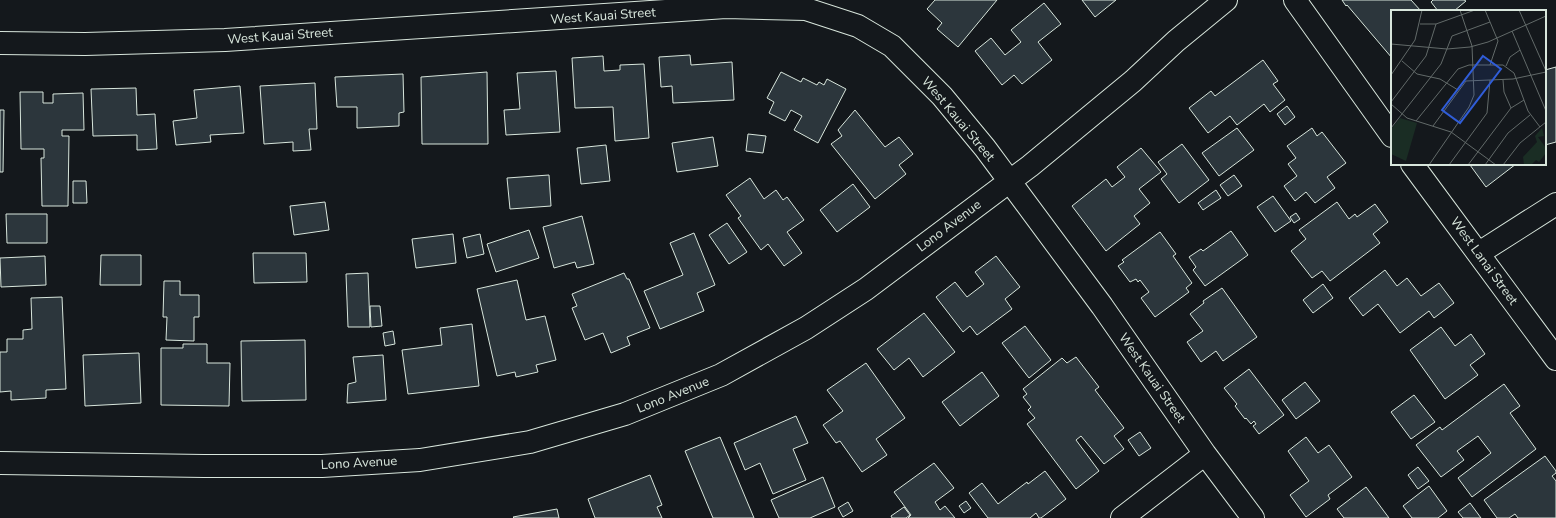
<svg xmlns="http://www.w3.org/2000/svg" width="1556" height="518" viewBox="0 0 1556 518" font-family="'Nunito Sans',sans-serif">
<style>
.building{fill:#2c363c;stroke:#d8e6dc}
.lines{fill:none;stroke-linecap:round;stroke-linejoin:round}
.minor-casing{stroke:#d8e6dc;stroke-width:24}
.minor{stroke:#14181c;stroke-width:22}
.labels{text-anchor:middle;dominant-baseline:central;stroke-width:3;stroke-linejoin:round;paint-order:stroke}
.street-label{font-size:13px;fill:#d8e6dc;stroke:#14181c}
.inset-road{fill:none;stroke:#626a69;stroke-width:1}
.view{fill:#305dd8;fill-opacity:0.15;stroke:#305dd8;stroke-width:2}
.inset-edge{fill:none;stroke:#d8e6dc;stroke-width:2}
</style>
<rect width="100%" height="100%" fill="#14181c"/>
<path class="building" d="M 935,0 L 997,0 L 958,47 L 937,29 L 942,23 L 927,9 Z
M 1082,0 L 1116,0 L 1095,17 Z
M 1342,0 L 1411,0 L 1421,11 L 1392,11 L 1392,58 L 1347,5 L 1346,6 Z
M 1433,0 L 1464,0 L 1466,1 L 1454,11 L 1438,11 L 1431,2 Z
M 1044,3 L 1061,24 L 1038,42 L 1052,60 L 1022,84 L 1014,75 L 1002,85 L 975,51 L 991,38 L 1005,55 L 1021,42 L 1011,30 Z
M 690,55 L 691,65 L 732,62 L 734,100 L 673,103 L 672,86 L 661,87 L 659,57 Z
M 603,56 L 604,71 L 620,70 L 620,65 L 644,64 L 649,138 L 615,141 L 613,107 L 575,108 L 572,58 Z
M 1263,60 L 1278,81 L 1273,84 L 1285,100 L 1270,112 L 1264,104 L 1237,125 L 1230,116 L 1208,133 L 1189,108 L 1211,91 L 1215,96 Z
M 1556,67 L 1556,142 L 1545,145 L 1545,70 Z
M 556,71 L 560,132 L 506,135 L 504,110 L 520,109 L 517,73 Z
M 487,72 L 488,144 L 422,144 L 421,77 Z
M 781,72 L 801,82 L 803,78 L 817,85 L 819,82 L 824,85 L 827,79 L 846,89 L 818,143 L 794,130 L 802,116 L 791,110 L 785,121 L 769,113 L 774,102 L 767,98 Z
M 403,74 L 404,112 L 399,113 L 399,126 L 357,128 L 357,107 L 337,107 L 335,77 Z
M 315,83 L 317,129 L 309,129 L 311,150 L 293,151 L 293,142 L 264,144 L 260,86 Z
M 240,86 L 244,133 L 210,135 L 211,142 L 176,145 L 173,121 L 197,118 L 194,90 Z
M 136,88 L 137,115 L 155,114 L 157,149 L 137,150 L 137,135 L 93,136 L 91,89 Z
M 20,92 L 43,92 L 43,103 L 53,103 L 53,94 L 83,93 L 84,130 L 62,130 L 62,136 L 69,136 L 68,206 L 42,206 L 41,158 L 44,158 L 44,149 L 21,149 Z
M 1287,106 L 1295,117 L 1285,125 L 1277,114 Z
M 0,110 L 4,110 L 3,172 L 0,172 Z
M 855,110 L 885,147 L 899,137 L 913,154 L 899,165 L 906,174 L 875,199 L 831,144 L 842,136 L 838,130 Z
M 1237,128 L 1254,150 L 1219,176 L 1202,153 Z
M 1312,128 L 1317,136 L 1322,132 L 1346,163 L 1327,177 L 1335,188 L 1315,203 L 1306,192 L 1295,201 L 1284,186 L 1297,176 L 1288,164 L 1296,158 L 1287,146 Z
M 748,134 L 766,136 L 763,153 L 746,151 Z
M 713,137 L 718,166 L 677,172 L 672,143 Z
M 1182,144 L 1209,180 L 1179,203 L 1161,179 L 1167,174 L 1158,162 Z
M 606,145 L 610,181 L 581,184 L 577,148 Z
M 1141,148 L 1161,172 L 1139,189 L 1150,203 L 1134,216 L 1140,224 L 1106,251 L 1072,206 L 1106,179 L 1112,187 L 1125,177 L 1117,167 Z
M 1472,164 L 1516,164 L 1486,187 L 1470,165 Z
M 549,175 L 551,206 L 510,209 L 507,178 Z
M 1234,175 L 1242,186 L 1228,196 L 1220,185 Z
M 750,178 L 764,199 L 776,190 L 783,200 L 787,197 L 804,220 L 787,232 L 802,253 L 784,266 L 768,244 L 761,250 L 738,218 L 741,216 L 726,195 Z
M 73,181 L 86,181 L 87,203 L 73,203 Z
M 853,184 L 870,207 L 837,232 L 820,210 Z
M 1216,190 L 1221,198 L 1203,210 L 1198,203 Z
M 1273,196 L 1291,221 L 1275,232 L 1257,207 Z
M 325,202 L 329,230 L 294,235 L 290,206 Z
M 1337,202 L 1349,219 L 1355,214 L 1357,217 L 1375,204 L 1388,222 L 1373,234 L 1380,243 L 1330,281 L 1322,271 L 1312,278 L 1291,251 L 1306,239 L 1299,230 Z
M 1296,213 L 1300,219 L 1294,223 L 1290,217 Z
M 6,214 L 47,214 L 47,243 L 7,243 Z
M 582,216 L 594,264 L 577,268 L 575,262 L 554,268 L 543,227 Z
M 727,223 L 747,252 L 729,264 L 709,235 Z
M 529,230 L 539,258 L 496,272 L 487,244 Z
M 1231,231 L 1248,255 L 1205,286 L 1193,270 L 1196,267 L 1189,257 L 1201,249 L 1203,251 Z
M 1160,232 L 1176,254 L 1173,256 L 1192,283 L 1186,288 L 1189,292 L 1155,317 L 1141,298 L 1149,292 L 1140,280 L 1138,282 L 1136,279 L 1130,282 L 1118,266 L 1124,262 L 1122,260 Z
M 694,233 L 715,285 L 697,293 L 704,311 L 660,329 L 644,291 L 683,275 L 670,243 Z
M 453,234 L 456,263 L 416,268 L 412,239 Z
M 480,234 L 484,254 L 467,258 L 463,238 Z
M 253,253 L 306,253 L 307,282 L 254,283 Z
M 101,255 L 141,255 L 141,285 L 100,285 Z
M 45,256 L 46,285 L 1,287 L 0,258 Z
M 996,256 L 1020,287 L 1005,299 L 1012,309 L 977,335 L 970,326 L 963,332 L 936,297 L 955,282 L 967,297 L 984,284 L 975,272 Z
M 1385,270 L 1397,286 L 1407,278 L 1421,296 L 1439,283 L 1454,303 L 1434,318 L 1429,311 L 1400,333 L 1378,304 L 1363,316 L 1349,298 Z
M 368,273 L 370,327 L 348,327 L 346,274 Z
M 624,273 L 627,279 L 629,279 L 650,328 L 627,337 L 630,345 L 611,353 L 603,333 L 585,340 L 572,308 L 577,306 L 572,294 Z
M 517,280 L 526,320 L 545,316 L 556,360 L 536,365 L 538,372 L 516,377 L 515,372 L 497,376 L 477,289 Z
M 164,281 L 180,281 L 180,295 L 199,295 L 199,317 L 194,317 L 194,341 L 166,340 L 167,317 L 163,317 Z
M 1323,284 L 1333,298 L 1313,313 L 1303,300 Z
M 1222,288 L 1257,337 L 1223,361 L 1216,351 L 1201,362 L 1187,342 L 1203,331 L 1190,314 L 1204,303 L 1203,301 Z
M 62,297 L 66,389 L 46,390 L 46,398 L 11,400 L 11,391 L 0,392 L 0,352 L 7,352 L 7,339 L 23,339 L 23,330 L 32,329 L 31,298 Z
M 370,306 L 380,306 L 382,326 L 371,327 Z
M 924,313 L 955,352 L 923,377 L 909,358 L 894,370 L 877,349 Z
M 472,324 L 479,386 L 408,394 L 402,350 L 442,345 L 440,328 Z
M 1025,326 L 1051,360 L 1029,378 L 1002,343 Z
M 1441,327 L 1455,346 L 1471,334 L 1485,354 L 1470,365 L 1478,375 L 1445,399 L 1410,350 Z
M 393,331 L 395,344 L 385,346 L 383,333 Z
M 305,340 L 306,400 L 242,401 L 241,341 Z
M 183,344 L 207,344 L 207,363 L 230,363 L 229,406 L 161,405 L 161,348 L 183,348 Z
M 139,353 L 141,403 L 85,406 L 83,355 Z
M 383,355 L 386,400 L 347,403 L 348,384 L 356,382 L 353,357 Z
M 1076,357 L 1099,387 L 1095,390 L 1124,428 L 1114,436 L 1124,449 L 1104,464 L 1081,436 L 1076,440 L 1099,471 L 1076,489 L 1027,424 L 1035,418 L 1028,410 L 1031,407 L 1023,397 L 1027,394 L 1023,389 L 1062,358 L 1067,363 Z
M 866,363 L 905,418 L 876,439 L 887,455 L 862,472 L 840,441 L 836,443 L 823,425 L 843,411 L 827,390 Z
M 1249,369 L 1284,415 L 1259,434 L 1253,426 L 1256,424 L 1254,421 L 1251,424 L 1246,418 L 1245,419 L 1235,406 L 1237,404 L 1224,388 Z
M 982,372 L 999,396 L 960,426 L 942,402 Z
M 1305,382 L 1320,401 L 1296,419 L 1282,400 Z
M 1504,384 L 1520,406 L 1510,413 L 1536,449 L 1472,497 L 1458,478 L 1491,453 L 1478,436 L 1457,451 L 1464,460 L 1441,477 L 1416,445 L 1440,427 L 1442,430 Z
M 1414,395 L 1435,422 L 1411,439 L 1391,412 Z
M 796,416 L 808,443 L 793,449 L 806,480 L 773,494 L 760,463 L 745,470 L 734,443 Z
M 1140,432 L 1151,448 L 1139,456 L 1128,440 Z
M 720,437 L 754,518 L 713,518 L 685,451 Z
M 1306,437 L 1318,453 L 1329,445 L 1352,477 L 1328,495 L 1330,499 L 1306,517 L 1290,495 L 1309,481 L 1288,451 Z
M 1545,456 L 1556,471 L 1556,473 L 1552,476 L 1556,481 L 1556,518 L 1518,518 L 1515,514 L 1509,518 L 1497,518 L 1484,500 Z
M 934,463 L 954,488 L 935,502 L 940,510 L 945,506 L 955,518 L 908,518 L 911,515 L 894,492 Z
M 1418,467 L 1429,481 L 1418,489 L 1408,475 Z
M 1045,471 L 1066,499 L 1041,518 L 1039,518 L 1036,513 L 1030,518 L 988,518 L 969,493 L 982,483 L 998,504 L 1027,482 L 1028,484 Z
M 650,475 L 662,505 L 657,507 L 662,518 L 595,518 L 588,499 Z
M 823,477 L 835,507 L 810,518 L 779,518 L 771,500 Z
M 1429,486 L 1447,511 L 1438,518 L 1412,518 L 1403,506 Z
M 1366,487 L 1389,518 L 1344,518 L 1337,509 Z
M 966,501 L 971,508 L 964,513 L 959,506 Z
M 848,502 L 853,511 L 843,517 L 838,508 Z
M 1470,503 L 1481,518 L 1463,518 L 1458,512 Z
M 904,507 L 910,515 L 906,518 L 892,518 L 891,516 Z
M 557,509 L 559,518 L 514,518 L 513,517 Z"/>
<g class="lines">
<g class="minor-casing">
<path id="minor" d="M 1295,0 L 1392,136
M 0,43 L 85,44 L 225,40 L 726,7 L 806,9 L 858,26 L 892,46 L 942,96 L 985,148 L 1102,306 L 1205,454 L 1253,518
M 1412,164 L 1556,359
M 1479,253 L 1556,204
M 0,463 L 204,466 L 322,466 L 420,460 L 530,442 L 625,414 L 721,375 L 806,328 L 866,289 L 1030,166 L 1133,81 L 1176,41 L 1226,0
M 1122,518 L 1205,454"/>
</g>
<use href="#minor" class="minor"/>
</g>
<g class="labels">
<g class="street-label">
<text transform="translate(603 16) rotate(-4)">West Kauai Street</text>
<text transform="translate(280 36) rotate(-4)">West Kauai Street</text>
<text transform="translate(958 119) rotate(50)">West Kauai Street</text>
<text transform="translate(949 226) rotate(-37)">Lono Avenue</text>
<text transform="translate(1484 261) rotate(54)">West Lanai Street</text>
<text transform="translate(1152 378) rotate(55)">West Kauai Street</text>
<text transform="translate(673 395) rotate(-22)">Lono Avenue</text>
<text transform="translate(359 463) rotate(-3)">Lono Avenue</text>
</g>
</g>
<g transform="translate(1391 10)">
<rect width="155" height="155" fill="#14181c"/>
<path d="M 151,118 L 153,126 L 147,127 L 155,138 L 155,143 L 148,152 L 145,150 L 140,155 L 133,155 L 132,147 L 146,132 L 144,126 Z" fill="#1a2d24"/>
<path d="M 9,108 L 26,113 L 15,151 L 0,144 L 0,119 Z" fill="#1a2d24"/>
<path class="inset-road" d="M 94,0 L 107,31 L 99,55M 128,0 L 155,61M 29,14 L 45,14 L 84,0M 121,21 L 155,101M 0,34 L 56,39 L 79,37 L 97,32 L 155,6M 11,51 L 26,64 L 49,69 L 67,80M 115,56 L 119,47 L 129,40M 0,65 L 24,30 L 31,0M 112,70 L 113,82 L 120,98M 0,92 L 35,46 L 45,14M 0,94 L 16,108 L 60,122 L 105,155M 25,111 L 67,59 L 78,55 L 112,55 L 123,63 L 137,101 L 149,117M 42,116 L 75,71 L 122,69 L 155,62M 0,118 L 50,54 L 61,26 L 99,12M 38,155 L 78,97 L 83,85 L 81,36 L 69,0M 58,155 L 96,103 L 99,70M 77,155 L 120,98 L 133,90M 94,155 L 117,123 L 139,105M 112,155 L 129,133 L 155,112"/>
<path class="view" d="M 92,46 L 110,59 L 69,113 L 51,100 Z"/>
<rect width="155" height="155" class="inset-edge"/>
</g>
</svg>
